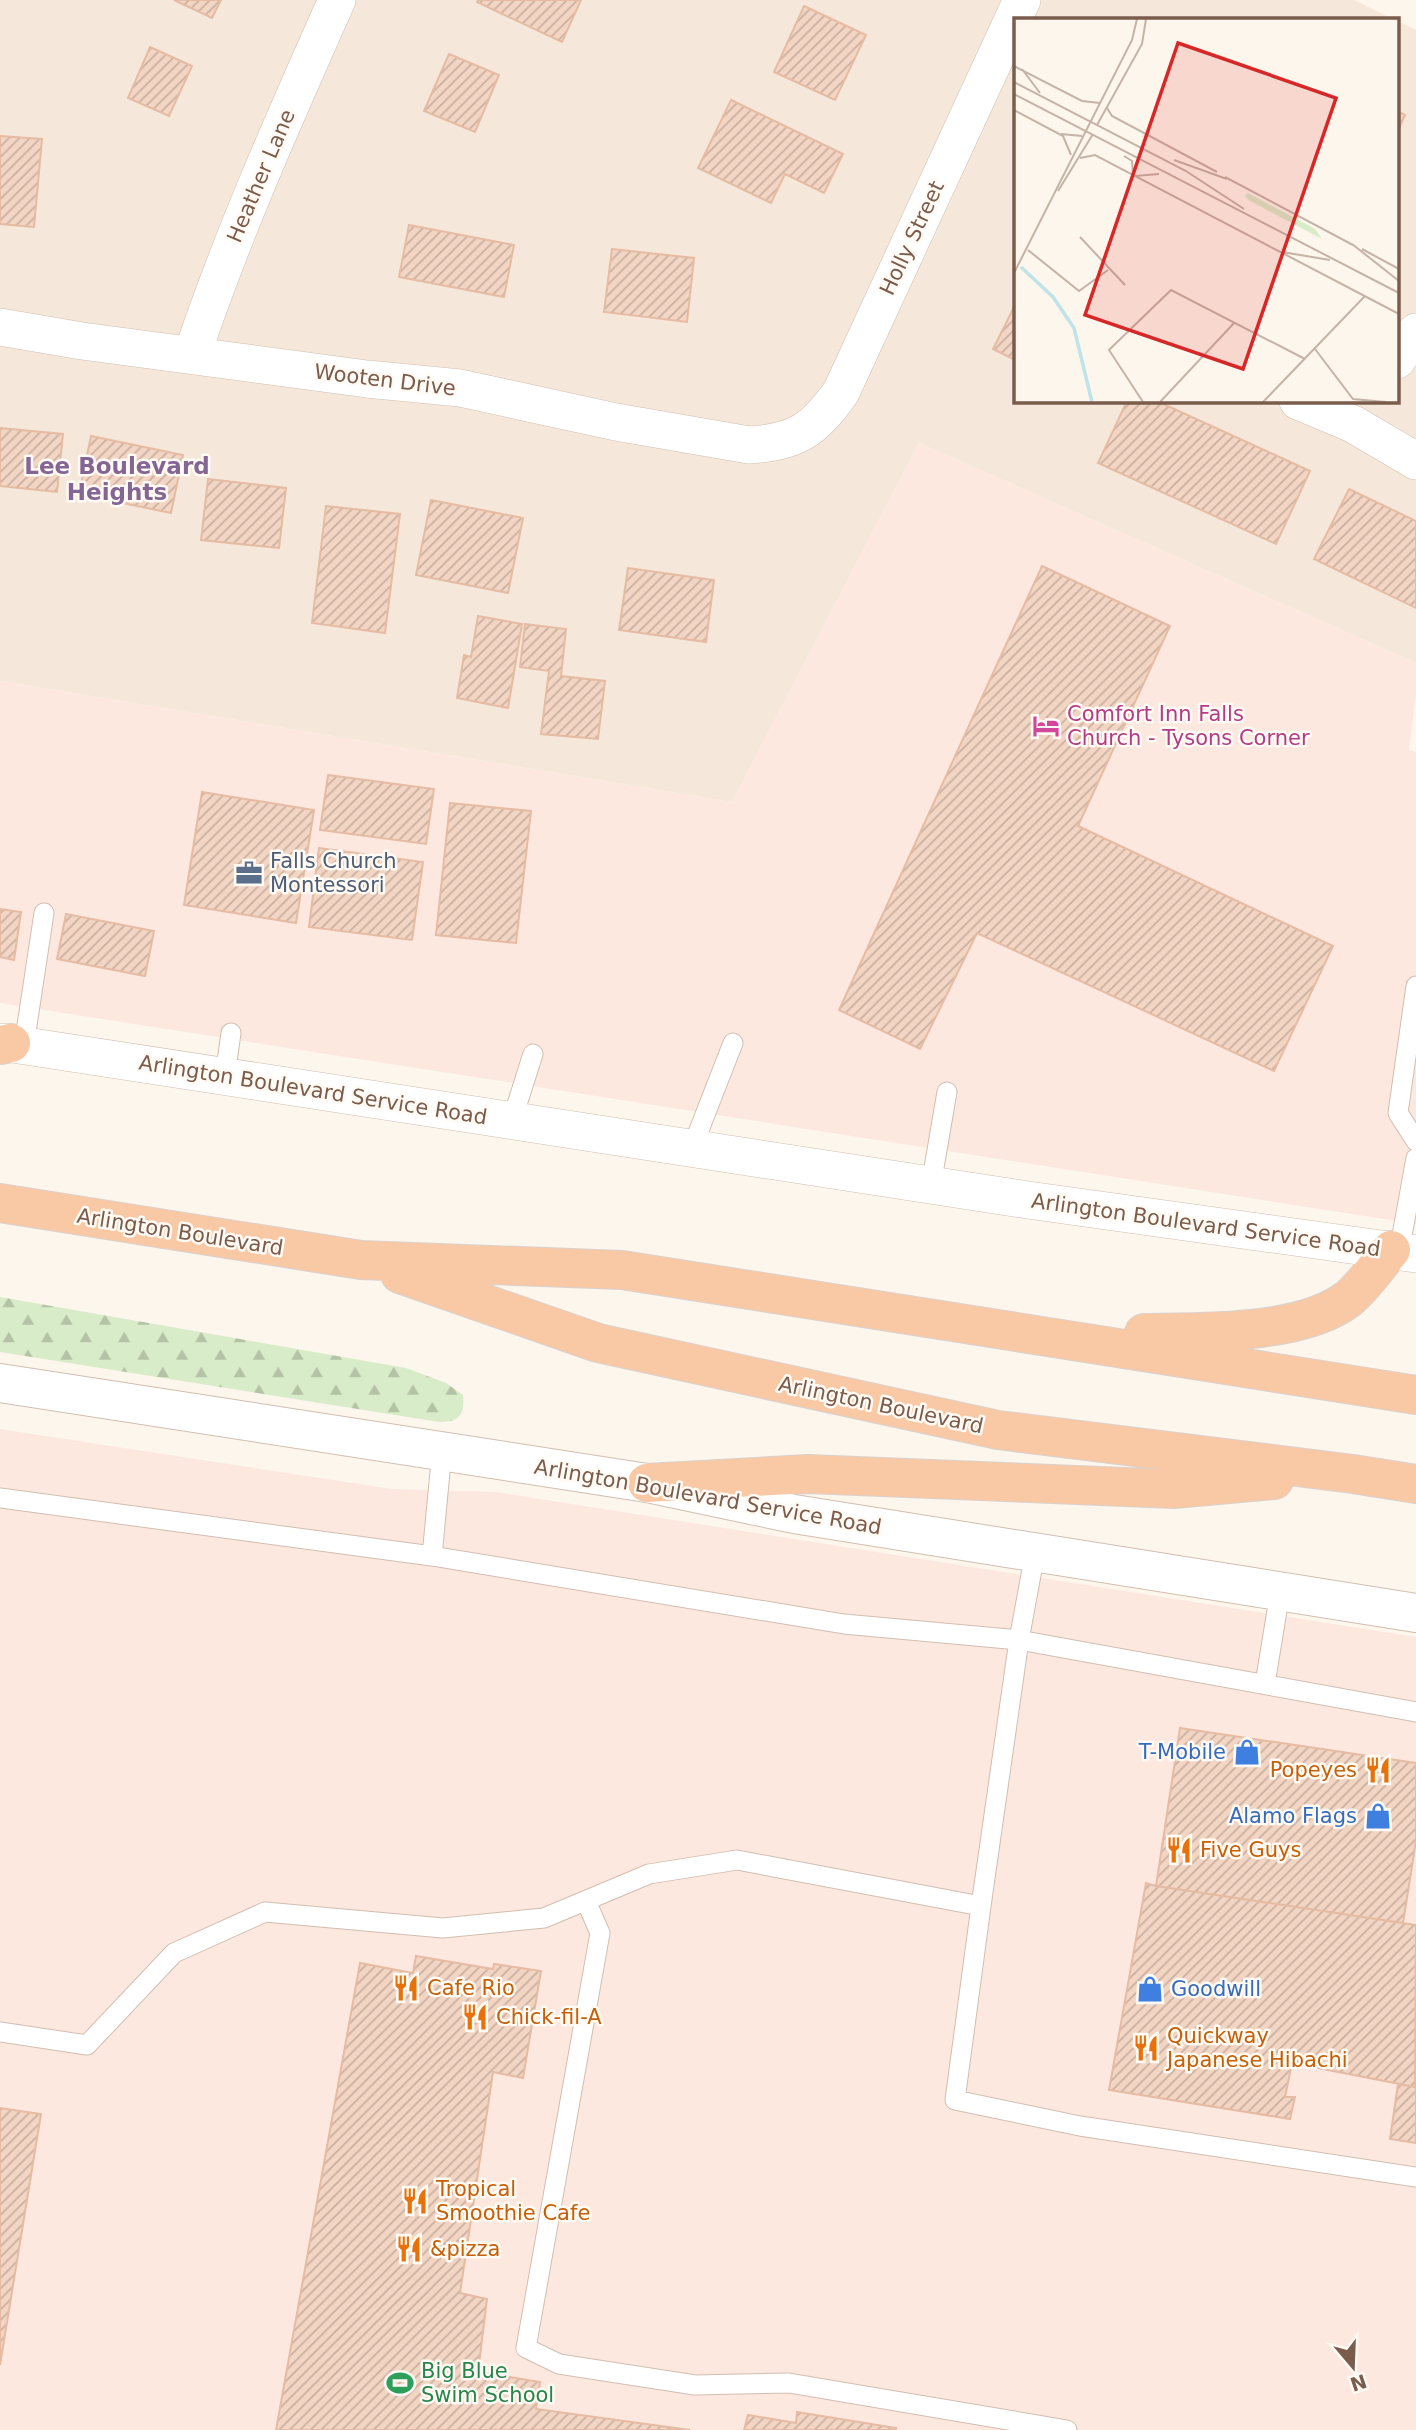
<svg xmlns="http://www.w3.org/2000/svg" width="1416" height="2430" viewBox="0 0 1416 2430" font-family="'DejaVu Sans',sans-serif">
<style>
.residential{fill:#f5e8da}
.commercial{fill:#fde8e0}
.forest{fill:url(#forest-firs)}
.building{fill:url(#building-hatch);stroke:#e6bba3;stroke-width:2}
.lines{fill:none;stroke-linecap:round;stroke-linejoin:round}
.service-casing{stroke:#d1beb0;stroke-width:21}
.minor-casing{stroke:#d1beb0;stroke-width:38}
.tertiary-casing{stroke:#d1beb0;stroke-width:40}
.trunk-casing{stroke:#dad1cd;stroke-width:40}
.service{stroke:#fff;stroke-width:19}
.minor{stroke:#fff;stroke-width:37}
.tertiary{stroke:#fff;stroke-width:38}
.trunk{stroke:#f9c8a4;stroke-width:38}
.labels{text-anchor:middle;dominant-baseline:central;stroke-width:5;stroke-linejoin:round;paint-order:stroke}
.street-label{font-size:21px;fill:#7a5c4d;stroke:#fffaf3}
.hotel-label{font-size:21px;fill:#b23c85;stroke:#fffaf3;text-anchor:start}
.service-label{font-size:21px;fill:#4e5e75;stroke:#fffaf3;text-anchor:start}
.shop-label{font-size:21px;fill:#366cbe;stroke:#fffaf3;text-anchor:end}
.food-label{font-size:21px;fill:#c56008;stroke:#fffaf3;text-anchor:start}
.leisure-label{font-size:21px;fill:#27864d;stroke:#fffaf3;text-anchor:start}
.neighbourhood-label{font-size:23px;font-weight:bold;fill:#846695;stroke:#fffaf3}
.inset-river{fill:none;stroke:#bfe3e8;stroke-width:3.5}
.inset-road{fill:none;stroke:#c5b3a7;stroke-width:2}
.view{fill:#d62828;fill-opacity:0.15;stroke:#d62828;stroke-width:3.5}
.inset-edge{fill:none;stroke:#7a5c4d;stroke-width:3.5}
</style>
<defs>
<pattern id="forest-firs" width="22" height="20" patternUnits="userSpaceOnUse" patternTransform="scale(1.75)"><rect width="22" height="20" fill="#d8ecc9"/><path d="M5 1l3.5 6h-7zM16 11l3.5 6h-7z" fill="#b4c2a5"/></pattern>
<pattern id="building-hatch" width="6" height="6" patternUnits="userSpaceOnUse" patternTransform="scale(1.75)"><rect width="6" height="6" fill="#f3d5c3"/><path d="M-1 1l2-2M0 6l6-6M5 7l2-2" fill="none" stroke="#cab0a1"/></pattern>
</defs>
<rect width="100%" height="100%" fill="#fdf6ec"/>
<path class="residential" d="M 0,0 L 1354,0 L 1393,19 L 1015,19 L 1015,401 L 1397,401 L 1397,21 L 1416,30 L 1416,663 L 919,443 L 732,802 L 0,681 Z"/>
<path class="commercial" d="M 919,443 L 1416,663 L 1416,694 L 1409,750 L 1416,752 L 1416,1224 L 0,1003 L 0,681 L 732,802 Z
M 0,1429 L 392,1489 L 496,1492 L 1416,1637 L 1416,2430 L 0,2430 Z"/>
<path class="forest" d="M 0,1297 L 406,1368 L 446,1383 L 463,1395 C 465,1415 459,1422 439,1422 L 0,1352 Z"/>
<path class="building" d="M 174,0 L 221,0 L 212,18 Z
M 478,0 L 581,0 L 562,42 L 477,2 Z
M 804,6 L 866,35 L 835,100 L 774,72 Z
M 150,47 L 192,66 L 169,116 L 128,98 Z
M 449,54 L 499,75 L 475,132 L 424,111 Z
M 731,100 L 843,154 L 824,193 L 785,174 L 771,203 L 698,168 Z
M 1397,111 L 1405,115 L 1397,133 Z
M 0,136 L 42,139 L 34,227 L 0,224 Z
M 409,225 L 514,245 L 504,297 L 399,277 Z
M 612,249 L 694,258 L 687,322 L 604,312 Z
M 1015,305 L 1015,360 L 993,349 Z
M 1127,401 L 1157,401 L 1310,471 L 1276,544 L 1098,463 Z
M 0,428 L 63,434 L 57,492 L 0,486 Z
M 91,436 L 183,455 L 171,513 L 79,494 Z
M 208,479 L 286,488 L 279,548 L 201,540 Z
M 1349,489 L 1416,521 L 1416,608 L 1314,559 Z
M 431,500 L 523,518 L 508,593 L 416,575 Z
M 326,506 L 400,514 L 385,633 L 312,623 Z
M 1042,566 L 1170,626 L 1078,826 L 1333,946 L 1274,1071 L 977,933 L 920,1049 L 839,1010 Z
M 628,568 L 714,580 L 706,642 L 619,630 Z
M 478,616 L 522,624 L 508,708 L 457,698 L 464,655 L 471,657 Z
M 525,624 L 566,629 L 561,676 L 605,681 L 598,739 L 541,734 L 549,671 L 520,667 Z
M 328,775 L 434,789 L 426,844 L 320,830 Z
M 202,792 L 314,810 L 296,923 L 184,905 Z
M 450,803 L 531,811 L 516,943 L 436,935 Z
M 319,848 L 423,862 L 412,940 L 309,927 Z
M 0,909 L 21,912 L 14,960 L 0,957 Z
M 66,914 L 154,931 L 145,976 L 57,959 Z
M 1180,1728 L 1416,1763 L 1416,1841 L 1403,1923 L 1156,1886 Z
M 1146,1883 L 1156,1886 L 1416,1925 L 1415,2087 L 1292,2063 L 1285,2097 L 1295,2097 L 1290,2119 L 1109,2090 Z
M 416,1956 L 493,1969 L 494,1964 L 541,1971 L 523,2078 L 493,2072 L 460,2293 L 487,2299 L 478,2372 L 540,2382 L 536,2409 L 690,2430 L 276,2430 L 360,1963 L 413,1973 Z
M 1416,2082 L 1416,2143 L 1390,2139 L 1398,2084 L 1415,2087 Z
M 0,2108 L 41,2114 L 0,2365 Z
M 797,2412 L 896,2428 L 895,2430 L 744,2430 L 748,2415 L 796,2423 Z"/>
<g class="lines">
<g class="service-casing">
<path id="service" d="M 1416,986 L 1398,1113 L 1416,1141
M 24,1045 L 44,913
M 225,1076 L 231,1033
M 512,1120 L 533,1054
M 692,1148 L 733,1043
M 931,1185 L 947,1092
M 1399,1252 L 1416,1158
M 0,1498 L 432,1556 L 844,1624 L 1019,1640 L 1416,1712
M 432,1556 L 442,1451
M 1265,1684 L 1280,1592
M 586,1901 L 600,1933 L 526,2348 L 559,2364 L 695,2385 L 789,2383 L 1067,2430
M 981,1906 L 1019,1640 L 1035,1553
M 0,2032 L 87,2045 L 174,1953 L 265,1912 L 443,1928 L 544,1918 L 649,1874 L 737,1860 L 981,1906 L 955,2100 L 1080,2126 L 1416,2177"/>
</g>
<g class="minor-casing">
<path id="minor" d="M 0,327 L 82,341 L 367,379 L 460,388 L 616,422 L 749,445 C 797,442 814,430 841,392 L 1022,0
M 192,355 C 233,233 285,117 337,0
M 1397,360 L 1416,332
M 1298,401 L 1353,424 L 1416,461
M 0,1042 L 1028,1200 L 1416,1254"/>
</g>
<g class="tertiary-casing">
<path id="tertiary" d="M 0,1383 L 647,1483 L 794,1514 L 1416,1613"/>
</g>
<g class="trunk-casing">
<path id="trunk" d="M 0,1045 L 11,1043
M 0,1203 L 361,1260 L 622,1270 L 1416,1395
M 400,1274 L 598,1343 L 998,1430 L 1353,1474 L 1416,1484
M 1144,1333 C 1202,1332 1301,1335 1348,1299 C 1364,1286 1377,1266 1391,1250
M 647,1483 L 808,1474 L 1174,1489 L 1274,1480"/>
</g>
<use href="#service" class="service"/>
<use href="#minor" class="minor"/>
<use href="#tertiary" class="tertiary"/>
<use href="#trunk" class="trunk"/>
</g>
<defs>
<g id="hotel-bare" transform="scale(2.1)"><path d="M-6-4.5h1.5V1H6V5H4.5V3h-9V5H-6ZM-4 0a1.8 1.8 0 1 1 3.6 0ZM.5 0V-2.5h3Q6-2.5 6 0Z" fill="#d1479c" stroke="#fffaf3" stroke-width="2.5" paint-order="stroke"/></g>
<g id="office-bare" transform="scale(2.1)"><path d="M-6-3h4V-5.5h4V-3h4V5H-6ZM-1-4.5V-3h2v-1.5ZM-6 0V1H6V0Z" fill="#5c6f8a" stroke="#fffaf3" stroke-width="2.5" paint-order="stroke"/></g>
<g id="shop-bare" transform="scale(2.1)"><path d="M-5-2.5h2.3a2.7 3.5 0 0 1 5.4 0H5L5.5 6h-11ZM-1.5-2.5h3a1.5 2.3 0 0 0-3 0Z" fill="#3f7fe0" stroke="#fffaf3" stroke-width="2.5" paint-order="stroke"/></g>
<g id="restaurant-bare" transform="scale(2.1)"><path d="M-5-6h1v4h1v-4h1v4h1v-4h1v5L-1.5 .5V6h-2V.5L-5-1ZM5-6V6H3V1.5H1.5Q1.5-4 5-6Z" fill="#e8710a" stroke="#fffaf3" stroke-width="2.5" paint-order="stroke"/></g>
<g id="stadium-bare" transform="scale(2.1)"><path d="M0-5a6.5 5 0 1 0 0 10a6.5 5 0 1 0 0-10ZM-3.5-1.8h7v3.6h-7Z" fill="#2e9e5b" stroke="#fffaf3" stroke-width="2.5" paint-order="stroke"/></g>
</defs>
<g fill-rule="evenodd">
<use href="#hotel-bare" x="1046" y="726"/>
<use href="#office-bare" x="249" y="873"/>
<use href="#shop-bare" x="1247" y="1752"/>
<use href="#restaurant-bare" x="1378" y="1770"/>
<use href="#shop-bare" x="1378" y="1816"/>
<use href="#restaurant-bare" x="1179" y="1850"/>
<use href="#restaurant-bare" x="406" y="1988"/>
<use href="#shop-bare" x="1150" y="1989"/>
<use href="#restaurant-bare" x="475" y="2017"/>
<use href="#restaurant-bare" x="1146" y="2048"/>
<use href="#restaurant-bare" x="415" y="2201"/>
<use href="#restaurant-bare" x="409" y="2249"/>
<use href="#stadium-bare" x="400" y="2383"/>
</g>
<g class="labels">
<g class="street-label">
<text transform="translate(261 176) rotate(-67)">Heather Lane</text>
<text transform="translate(912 238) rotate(-65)">Holly Street</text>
<text transform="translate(385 380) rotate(7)">Wooten Drive</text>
<text transform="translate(313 1090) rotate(9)">Arlington Boulevard Service Road</text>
<text transform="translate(1206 1225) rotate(8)">Arlington Boulevard Service Road</text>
<text transform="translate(180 1232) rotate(9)">Arlington Boulevard</text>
<text transform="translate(881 1405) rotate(12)">Arlington Boulevard</text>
<text transform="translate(708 1497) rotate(10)">Arlington Boulevard Service Road</text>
</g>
<g class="hotel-label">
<text x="1067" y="714">Comfort Inn Falls<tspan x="1067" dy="24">Church - Tysons Corner</tspan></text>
</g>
<g class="service-label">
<text x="270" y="861">Falls Church<tspan x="270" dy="24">Montessori</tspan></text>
</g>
<g class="shop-label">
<text x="1226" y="1752">T-Mobile</text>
<text x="1357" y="1816">Alamo Flags</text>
<text x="1171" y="1989" text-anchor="start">Goodwill</text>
</g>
<g class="food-label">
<text x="1357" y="1770" text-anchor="end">Popeyes</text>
<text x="1200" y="1850">Five Guys</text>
<text x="427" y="1988">Cafe Rio</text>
<text x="496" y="2017">Chick-fil-A</text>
<text x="1167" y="2036">Quickway<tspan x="1167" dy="24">Japanese Hibachi</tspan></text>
<text x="436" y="2189">Tropical<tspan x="436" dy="24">Smoothie Cafe</tspan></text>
<text x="430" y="2249">&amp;pizza</text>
</g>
<g class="leisure-label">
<text x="421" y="2371">Big Blue<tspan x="421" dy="24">Swim School</tspan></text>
</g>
<g class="neighbourhood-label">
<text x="117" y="466">Lee Boulevard<tspan x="117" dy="26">Heights</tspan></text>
</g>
</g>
<g transform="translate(1014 18)">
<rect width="385" height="385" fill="#fdf6ec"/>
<path d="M 234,175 L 301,211 L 308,221 L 236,183 L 231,178 Z" fill="#d8ecc9"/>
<path class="inset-river" d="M 7,249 L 39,279 L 60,310 L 78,384"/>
<path class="inset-road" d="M 0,48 L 68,83 L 86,85M 8,51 L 26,75M 0,64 L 172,153 L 230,191M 0,76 L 385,275M 93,90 L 98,98 L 203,154M 0,92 L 49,118 L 57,137M 83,107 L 128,26 L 132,1M 47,116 L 68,118M 110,138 L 118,143 L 119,157M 66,140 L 81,137 L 385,296M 160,142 L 213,161M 121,158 L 145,156M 211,159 L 339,227M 44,173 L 79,116M 66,219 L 111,267M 338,226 L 385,263M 348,231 L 385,251M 14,232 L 65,273 L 94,252M 268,234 L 316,242M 0,255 L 118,22 L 123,1M 301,331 L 339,381 L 372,384M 129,384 L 95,332 L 157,272 L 291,341M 146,384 L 221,304M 249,384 L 351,278"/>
<path class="view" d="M 164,25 L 322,80 L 229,351 L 71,297 Z"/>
<rect width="385" height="385" class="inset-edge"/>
</g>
<g transform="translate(1353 2367) rotate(161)" stroke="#fffaf3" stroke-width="5" paint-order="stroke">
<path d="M0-5L12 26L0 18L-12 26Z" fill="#7a5c4d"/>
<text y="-10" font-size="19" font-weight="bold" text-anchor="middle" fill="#7a5c4d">N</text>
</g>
</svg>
